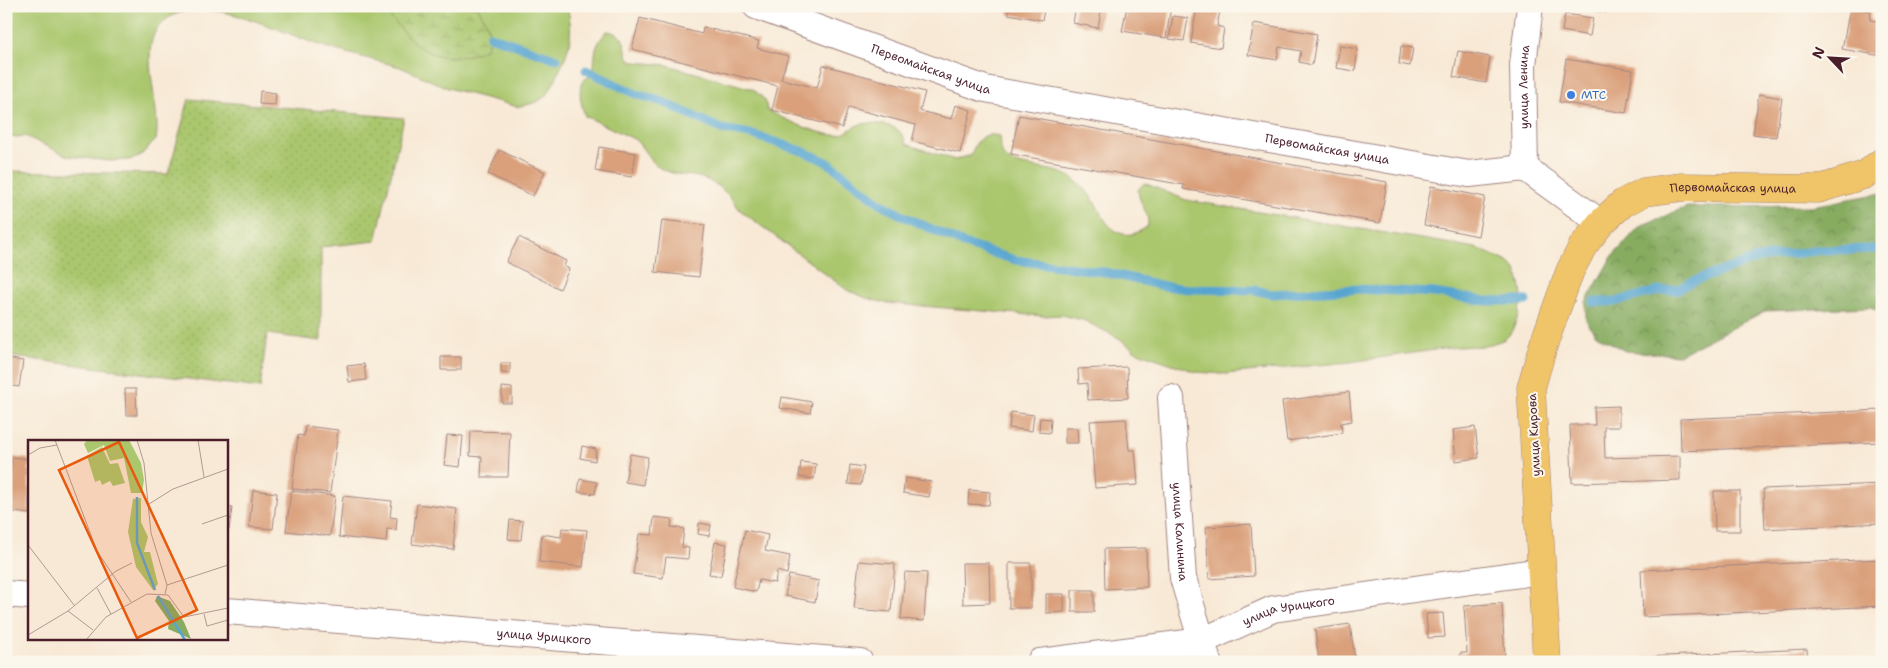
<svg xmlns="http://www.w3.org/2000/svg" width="1888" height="668" viewBox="0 0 1888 668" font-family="'Shantell Sans',sans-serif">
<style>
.green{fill:#aac76e;stroke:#7a734c}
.forest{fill:url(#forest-crowns);stroke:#686646}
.wetland{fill:url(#wetland-marsh);stroke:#7a734c}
.garden{fill:url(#garden-dots);stroke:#7a734c}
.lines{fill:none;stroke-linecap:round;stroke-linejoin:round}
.stream{stroke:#57a5d0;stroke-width:9}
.building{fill:#daa07b}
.minor-casing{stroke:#a18480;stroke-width:28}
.major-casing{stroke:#a18480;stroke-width:29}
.minor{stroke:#fff;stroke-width:26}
.major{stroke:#f0c469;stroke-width:28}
.shop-dot{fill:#3f7fe0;stroke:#fbf7ec;stroke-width:2}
.labels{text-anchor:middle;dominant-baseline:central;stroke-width:4;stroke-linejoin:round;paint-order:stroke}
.street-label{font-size:12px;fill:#4a1f2b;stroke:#fbf7ec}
.shop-label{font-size:12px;fill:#366cbe;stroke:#fbf7ec;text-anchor:start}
.inset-river{fill:none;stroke:#57a5d0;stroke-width:2.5}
.inset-road{fill:none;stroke:#b29892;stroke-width:1}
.view{fill:#e8590c;fill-opacity:0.15;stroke:#e8590c;stroke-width:2.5}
.inset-edge{fill:none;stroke:#4a1f2b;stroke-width:2.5}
</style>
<defs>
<pattern id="forest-crowns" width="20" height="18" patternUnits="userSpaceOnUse" patternTransform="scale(1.25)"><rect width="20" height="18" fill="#87ac61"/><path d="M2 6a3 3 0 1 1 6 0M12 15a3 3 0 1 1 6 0" fill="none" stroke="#708b50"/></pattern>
<pattern id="wetland-marsh" width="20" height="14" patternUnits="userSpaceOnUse" patternTransform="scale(1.25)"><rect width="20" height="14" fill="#aac76e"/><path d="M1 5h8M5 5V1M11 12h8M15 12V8" fill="none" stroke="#94aa5f"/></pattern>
<pattern id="garden-dots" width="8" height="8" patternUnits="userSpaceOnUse" patternTransform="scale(1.25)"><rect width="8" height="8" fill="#aac76e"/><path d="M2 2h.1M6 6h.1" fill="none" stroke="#94aa5f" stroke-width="1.8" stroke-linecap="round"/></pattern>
</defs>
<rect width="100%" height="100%" fill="#fbf7ec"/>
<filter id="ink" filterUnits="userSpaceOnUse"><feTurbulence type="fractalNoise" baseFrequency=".02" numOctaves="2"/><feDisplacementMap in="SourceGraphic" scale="10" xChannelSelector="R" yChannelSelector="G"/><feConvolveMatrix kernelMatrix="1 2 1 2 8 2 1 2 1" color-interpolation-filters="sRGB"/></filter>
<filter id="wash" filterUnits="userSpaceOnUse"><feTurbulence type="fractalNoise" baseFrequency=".0096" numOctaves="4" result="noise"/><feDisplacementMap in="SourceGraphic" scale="20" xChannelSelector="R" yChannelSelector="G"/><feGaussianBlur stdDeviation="1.12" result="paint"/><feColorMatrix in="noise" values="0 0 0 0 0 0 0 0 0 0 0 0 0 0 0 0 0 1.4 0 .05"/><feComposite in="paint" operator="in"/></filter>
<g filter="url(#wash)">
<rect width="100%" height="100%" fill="#f8e9d6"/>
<path class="green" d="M 6,6 L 567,6 C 574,35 570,48 558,74 C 554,82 550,92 543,98 C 537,103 526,105 518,107 C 495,100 471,95 448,88 C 432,82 416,73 400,67 C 372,59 343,53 316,44 C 283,32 243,13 208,10 C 188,9 169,12 157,29 C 139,54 162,108 156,140 L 139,157 L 129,160 L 109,161 L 68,156 L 25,136 L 6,138 Z
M 607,31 C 625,33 624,43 628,58 L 635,62 L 667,65 L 753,89 L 765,100 L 767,110 C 783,119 815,133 833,135 C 847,136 850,127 861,124 C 871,122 892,124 899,131 C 903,135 905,139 906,144 L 955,160 L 971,155 C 977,139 982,132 1000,136 C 1001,141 1000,150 1003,155 C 1011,170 1058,165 1073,179 C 1080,184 1087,191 1092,198 C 1101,211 1104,226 1120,233 C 1131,237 1139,232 1148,226 C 1149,210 1139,205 1138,190 L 1144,183 L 1186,200 L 1476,248 L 1508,262 L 1516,269 L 1521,288 L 1522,297 L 1518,316 L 1511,334 L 1503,340 L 1485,346 L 1456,347 L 1350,362 L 1225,374 L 1196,372 L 1143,354 L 1134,350 L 1119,338 L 1083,320 L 1062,315 L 1043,316 L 885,303 L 866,298 L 847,290 L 740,210 C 728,193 716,180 694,176 C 682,175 670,174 660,168 C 648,160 644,147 634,139 L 585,116 C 581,103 578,94 582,81 C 599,72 592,65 596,49 C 598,42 602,37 607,31 Z"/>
<path class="forest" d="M 1882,193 L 1882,313 L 1871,307 L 1765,311 L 1679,355 L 1625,351 L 1595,334 L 1586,320 L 1586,302 L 1611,258 L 1640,226 L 1687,207 L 1812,206 Z"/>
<path class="wetland" d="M 377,6 L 477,6 C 486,22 492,28 487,48 C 467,59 440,61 420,47 C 404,36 394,17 377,6 Z"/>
<path class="garden" d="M 189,99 L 404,118 L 376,241 L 321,247 L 321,341 L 267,334 L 260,388 L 6,356 L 6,171 L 168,174 Z"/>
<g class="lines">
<path class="stream" d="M 490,36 L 557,59
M 586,70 L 636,94 L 663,102 L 721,129 L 750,134 L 802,151 L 827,162 L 880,203 L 901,215 L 964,244 L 1015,260 L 1104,272 L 1164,286 L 1189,289 L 1255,290 L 1272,294 L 1357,289 L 1434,293 L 1486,301 L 1526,301
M 1594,302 L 1614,302 L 1658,291 L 1679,289 L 1691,282 L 1759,258 L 1823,250 L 1882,249"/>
</g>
<g id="blocks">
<path class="building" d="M 1010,6 L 1045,6 L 1042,20 L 1008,14 Z
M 1076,6 L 1102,6 L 1098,28 L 1073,23 Z
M 1127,6 L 1171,6 L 1166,38 L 1122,31 Z
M 1197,6 L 1221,6 L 1217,26 L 1224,28 L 1221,48 L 1191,43 Z
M 1571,6 L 1608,6 L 1607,13 Z
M 1850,8 L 1871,11 L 1870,20 L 1882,22 L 1882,56 L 1842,49 Z
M 1565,14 L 1593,18 L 1590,36 L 1562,31 Z
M 1173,16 L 1188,18 L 1184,41 L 1169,39 Z
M 640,18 L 702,34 L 703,27 L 759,41 L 757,48 L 788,56 L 781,79 L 817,88 L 823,65 L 925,92 L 920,111 L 951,119 L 955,105 L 971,110 L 960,153 L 912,141 L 916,125 L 848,107 L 842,128 L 772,110 L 778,86 L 632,49 Z
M 1254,23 L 1317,34 L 1312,65 L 1299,62 L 1301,51 L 1279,47 L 1277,60 L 1248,55 Z
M 1340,46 L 1358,49 L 1355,71 L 1336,68 Z
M 1401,46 L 1413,48 L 1410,66 L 1399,64 Z
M 1458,51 L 1490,57 L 1486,83 L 1453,77 Z
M 1566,59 L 1633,70 L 1626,113 L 1559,102 Z
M 260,91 L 276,93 L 275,105 L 259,104 Z
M 1759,94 L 1782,98 L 1776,137 L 1753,134 Z
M 1019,115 L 1387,182 L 1380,223 L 1183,189 L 1184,185 L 1011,154 Z
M 599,147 L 636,153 L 632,177 L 595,171 Z
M 499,150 L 545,172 L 533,196 L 488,174 Z
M 1431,186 L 1485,197 L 1478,236 L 1424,225 Z
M 662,220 L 705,225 L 699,277 L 655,272 Z
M 519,237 L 566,261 L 564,266 L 569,269 L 560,289 L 506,262 Z
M 441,357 L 461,357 L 461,370 L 441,370 Z
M 6,358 L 23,361 L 19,387 L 6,385 Z
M 501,363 L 510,363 L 510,373 L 501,373 Z
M 364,364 L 366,380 L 349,382 L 347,366 Z
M 1127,367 L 1128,398 L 1088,400 L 1087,383 L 1079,384 L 1078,369 Z
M 502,387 L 512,388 L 512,403 L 502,403 Z
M 125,389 L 136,389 L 137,415 L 126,415 Z
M 1349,392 L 1352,421 L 1341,423 L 1342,433 L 1287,441 L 1282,401 Z
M 782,397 L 812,402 L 810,413 L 780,408 Z
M 1619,406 L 1619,427 L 1604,427 L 1605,458 L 1680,456 L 1680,480 L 1572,483 L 1570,425 L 1595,425 L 1594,407 Z
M 1882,410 L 1882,442 L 1681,451 L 1680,419 Z
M 1011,412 L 1034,415 L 1032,431 L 1009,428 Z
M 1040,418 L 1051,419 L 1050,433 L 1039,432 Z
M 1126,419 L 1129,450 L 1135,450 L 1138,485 L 1095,488 L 1090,421 Z
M 305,426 L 338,430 L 330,493 L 292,489 L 298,435 L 304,436 Z
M 1475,427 L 1479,458 L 1456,461 L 1453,430 Z
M 1065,428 L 1077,428 L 1078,443 L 1065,443 Z
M 471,431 L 510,432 L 508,477 L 481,477 L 482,457 L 470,456 Z
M 447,435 L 463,436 L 460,467 L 444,465 Z
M 582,446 L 596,449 L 595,461 L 580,458 Z
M 630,454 L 648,457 L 643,485 L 625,482 Z
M 12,457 L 29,459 L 29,514 L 6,511 L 6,480 L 9,480 Z
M 801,462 L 816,464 L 814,479 L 799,477 Z
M 850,465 L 864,467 L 861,485 L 848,484 Z
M 905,478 L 932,482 L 929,497 L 903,493 Z
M 580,479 L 597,482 L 595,494 L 578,492 Z
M 1882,484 L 1882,523 L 1765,529 L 1763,489 Z
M 253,490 L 277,493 L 273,529 L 249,527 Z
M 969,490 L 990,492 L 989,505 L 968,504 Z
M 291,491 L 335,496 L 330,536 L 286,531 Z
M 1714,491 L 1740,491 L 1740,531 L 1715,531 Z
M 343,496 L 392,501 L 390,517 L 397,518 L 396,530 L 387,529 L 386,542 L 339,537 Z
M 417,504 L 457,509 L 453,549 L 412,544 Z
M 226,507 L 232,508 L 229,530 L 226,530 Z
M 654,517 L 672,519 L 671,527 L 684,529 L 682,547 L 689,548 L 688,559 L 666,557 L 663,578 L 633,574 L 639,534 L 652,535 Z
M 510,520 L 523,521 L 521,540 L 508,539 Z
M 699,523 L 711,525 L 709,536 L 698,534 Z
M 1251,524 L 1254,576 L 1209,579 L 1206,527 Z
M 562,528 L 587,530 L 583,567 L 539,562 L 542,534 L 561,537 Z
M 745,530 L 768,535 L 765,551 L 790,556 L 787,574 L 777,571 L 775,583 L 759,580 L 756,592 L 733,587 Z
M 715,542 L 727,544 L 721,576 L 709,574 Z
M 1146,548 L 1147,587 L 1105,589 L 1104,549 Z
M 1882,559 L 1882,606 L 1643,617 L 1641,570 Z
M 859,561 L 895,564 L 891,612 L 854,609 Z
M 962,563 L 989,563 L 990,603 L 963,604 Z
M 1009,563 L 1031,563 L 1031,608 L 1009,608 Z
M 905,572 L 927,573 L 924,621 L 901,619 Z
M 789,575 L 819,581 L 815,602 L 785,596 Z
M 1072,590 L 1094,590 L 1094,612 L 1072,612 Z
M 1046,594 L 1064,594 L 1064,612 L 1046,613 Z
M 1502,603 L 1505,662 L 1460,662 L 1460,653 L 1467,653 L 1464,606 Z
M 1443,613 L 1445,637 L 1428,638 L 1426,614 Z
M 1350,624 L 1355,660 L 1319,662 L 1315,629 Z
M 1807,649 L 1808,662 L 1645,662 L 1645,657 Z"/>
</g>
</g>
<g filter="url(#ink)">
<use href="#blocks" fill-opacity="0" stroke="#a18480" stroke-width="1"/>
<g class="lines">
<g class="minor-casing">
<g id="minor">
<path id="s1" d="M 756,6 L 985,89 L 1469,174 L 1525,168 L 1601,223"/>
<path id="s2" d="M 1525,168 L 1523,65 L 1530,6"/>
<path id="s3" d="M 1171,398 L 1183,578 L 1208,662"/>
<path d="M 6,594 L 29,596"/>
<path id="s4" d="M 226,611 L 860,662"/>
<path id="s5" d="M 1040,662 L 1202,641 L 1273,609 L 1541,571"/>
</g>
</g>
<g class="major-casing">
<g id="major">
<path id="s6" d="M 1547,662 L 1531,388 L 1543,346 L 1570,271 L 1583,246 L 1601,223 L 1623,203 L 1644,192 L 1682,187 L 1819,189 L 1864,175 L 1882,162"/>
</g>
</g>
<use href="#minor" class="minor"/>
<use href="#major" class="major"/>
</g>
</g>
<circle class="shop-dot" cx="1571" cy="95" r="5"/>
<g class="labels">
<g class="street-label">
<text stroke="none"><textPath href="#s1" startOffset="186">Первомайская улица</textPath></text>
<text stroke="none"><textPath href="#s2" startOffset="81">улица Ленина</textPath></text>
<text stroke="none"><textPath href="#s1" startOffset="591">Первомайская улица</textPath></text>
<text stroke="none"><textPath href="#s6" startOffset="598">Первомайская улица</textPath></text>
<text transform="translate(1534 435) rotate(-93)">улица Кирова</text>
<text stroke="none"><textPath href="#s3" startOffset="134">улица Калинина</textPath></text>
<text stroke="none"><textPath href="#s5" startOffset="256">улица Урицкого</textPath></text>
<text stroke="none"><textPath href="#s4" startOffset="319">улица Урицкого</textPath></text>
</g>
<g class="shop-label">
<text x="1581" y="95">МТС</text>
</g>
</g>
<g transform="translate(28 440)">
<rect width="200" height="200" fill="#f8e9d6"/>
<path d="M 59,0 L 101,0 L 113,23 L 116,40 L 114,53 L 103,53 L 96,18 L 82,21 L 76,5 L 60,13 L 56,4 ZM 113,58 L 113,82 L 120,97 L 116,112 L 122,112 L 130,144 L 125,150 L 108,127 L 100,92 L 105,59 Z" fill="#aac76e"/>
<path d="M 129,156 L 142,161 L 156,182 L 163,199 L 140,189 L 141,181 L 127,161 Z" fill="#87ac61"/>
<path d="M 74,7 L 82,24 L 90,23 L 97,43 L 85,46 L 82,41 L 74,45 L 72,40 L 67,42 L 59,16 Z" fill="#aac76e"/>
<path class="inset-river" d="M 109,57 L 109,103 L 127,150M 130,156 L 157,200"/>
<path class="inset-road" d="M 27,0 L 69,111 L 103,162M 109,0 L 116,23 L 123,93 L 139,145 L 137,154M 170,0 L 176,37M 0,15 L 12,8 L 29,5M 121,64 L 145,49 L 200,29M 174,84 L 200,75M 0,105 L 46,165M 139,145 L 200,125M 69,148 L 83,174M 40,171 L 65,190M 176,174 L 179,186 L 200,180M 0,195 L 40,171 L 88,131 L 104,123M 58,200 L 78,177 L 119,154 L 140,155 L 156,177 L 200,168"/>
<path class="view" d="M 91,2 L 169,170 L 109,198 L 31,30 Z"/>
<rect width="200" height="200" class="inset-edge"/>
</g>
<rect width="1888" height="668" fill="none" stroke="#fbf7ec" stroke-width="25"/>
<g transform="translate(1830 58) rotate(295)" stroke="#fbf7ec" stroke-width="4" paint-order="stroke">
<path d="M0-4L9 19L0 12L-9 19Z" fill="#4a1f2b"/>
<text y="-8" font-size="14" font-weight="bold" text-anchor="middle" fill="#4a1f2b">N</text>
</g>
</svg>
